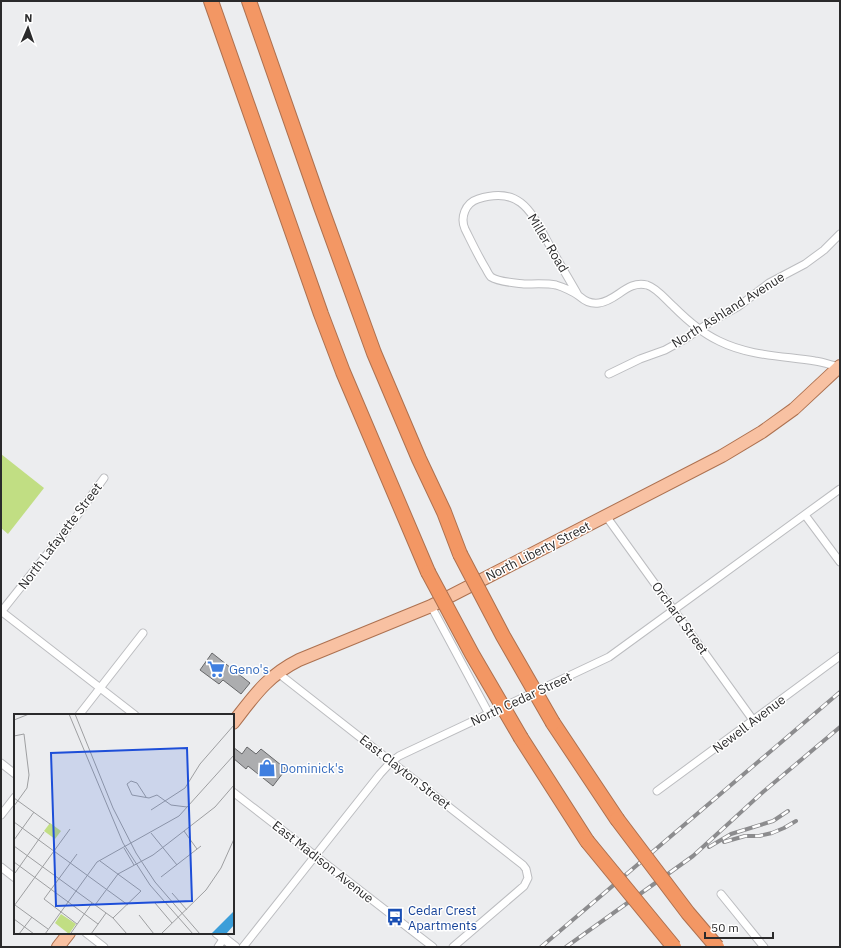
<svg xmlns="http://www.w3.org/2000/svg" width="841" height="948" viewBox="0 0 841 948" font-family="'IBM Plex Sans',sans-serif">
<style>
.green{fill:#c1de83}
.building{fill:#acadaf;stroke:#67686a}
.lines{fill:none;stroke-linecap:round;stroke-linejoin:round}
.minor-casing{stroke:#bcbdc0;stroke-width:9}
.tertiary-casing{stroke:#bcbdc0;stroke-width:11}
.primary-casing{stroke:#ad7150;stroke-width:14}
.motorway-casing{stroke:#ad7150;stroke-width:16}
.minor{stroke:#fff;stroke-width:7}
.tertiary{stroke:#fff;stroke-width:9}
.primary{stroke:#f8c1a2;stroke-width:12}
.motorway{stroke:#f39764;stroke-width:14}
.rail-casing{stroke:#8c8c8e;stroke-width:4}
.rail{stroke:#fff;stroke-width:2.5;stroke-dasharray:8;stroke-linecap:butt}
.motorway-bridge-casing{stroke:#ad7150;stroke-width:16;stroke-linecap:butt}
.motorway-bridge{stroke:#f39764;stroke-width:14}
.labels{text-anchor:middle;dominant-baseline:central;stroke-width:3;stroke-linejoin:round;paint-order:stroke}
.street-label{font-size:13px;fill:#2a2a2b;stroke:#fff}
.shop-label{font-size:13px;fill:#366cbe;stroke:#fff;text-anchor:start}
.transit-label{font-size:13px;fill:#164399;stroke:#fff;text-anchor:start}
.inset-road{fill:none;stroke:#9e9fa1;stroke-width:1}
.view{fill:#1d4ed8;fill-opacity:0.15;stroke:#1d4ed8;stroke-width:2}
.inset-edge{fill:none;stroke:#2a2a2b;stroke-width:2}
</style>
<rect width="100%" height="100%" fill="#ecedef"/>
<path class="green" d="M 1,454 L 44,488 L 8,534 L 1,528 Z"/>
<path class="building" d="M 212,653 L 250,683 L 241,694 L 223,680 L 219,684 L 200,670 Z
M 233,747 L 242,754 L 247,747 L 256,754 L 261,749 L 286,769 L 273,786 L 248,766 L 246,769 L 233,758 Z"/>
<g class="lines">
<g class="minor-casing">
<path id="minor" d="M 578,295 C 569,279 559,263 550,246 C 532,214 522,185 478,199 C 465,203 460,218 465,229 C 472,243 478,256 486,269 C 487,271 489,275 491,277 C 498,282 516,283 524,284 C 534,284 547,283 556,285 C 563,287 574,292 579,296 C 585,301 590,304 599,303 C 617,301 627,280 647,285 C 657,288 666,300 674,307 C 687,320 702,333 719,341 C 749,356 783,356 815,361 C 823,362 831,365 839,367
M 609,374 L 640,359 L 665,350 L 685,339 L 712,321 L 739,306 L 769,283 L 805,264 L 824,250 L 840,234
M 805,515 L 840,562
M 606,516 L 753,720
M 431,606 L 489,714
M 1,611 L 135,715
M 1,612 L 71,524 L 104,478
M 278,673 L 523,865 L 526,869 L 528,878 L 524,886 L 453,947
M 79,715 L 143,633
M 1,763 L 15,774
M 657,791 L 840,656
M 233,792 L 433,947
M 1,815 L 15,797
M 1,867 L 15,878
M 721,894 L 764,947
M 86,933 L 104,947
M 218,947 L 224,938
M 243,947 L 380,774 L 391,762 L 399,756 L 609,657 L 840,489"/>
</g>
<g class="tertiary-casing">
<path id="tertiary" d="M 217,933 L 235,947"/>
</g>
<g class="primary-casing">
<path id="primary" d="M 233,723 C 254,696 267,676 299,660 L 431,606 L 722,456 L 762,432 L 794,409 L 840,366
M 58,947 L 69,933"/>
</g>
<g class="motorway-casing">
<path id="motorway" d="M 211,1 L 321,314 L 343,372 L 428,572
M 249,1 L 321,207 L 374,353 L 419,459 L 444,512 L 460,554
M 553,723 L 617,819
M 521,738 L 587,841"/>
</g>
<use href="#minor" class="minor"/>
<use href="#tertiary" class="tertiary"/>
<use href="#primary" class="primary"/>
<use href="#motorway" class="motorway"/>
<g class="rail-casing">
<path id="rail" d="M 724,842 L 745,836 L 759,836 L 772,833 L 784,828 L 796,821
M 709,847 L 731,834 L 773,821 L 788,811
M 541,947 L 840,692
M 566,947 L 693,856 L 763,792 L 840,727"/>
</g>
<use href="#rail" class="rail"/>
<g class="motorway-bridge-casing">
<path id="motorway-bridge" d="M 460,554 L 503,636 L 553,723
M 428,572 L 472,654 L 521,738
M 617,819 L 688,913 L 717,947
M 587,841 L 674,947"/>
</g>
<use href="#motorway-bridge" class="motorway-bridge"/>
</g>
<defs>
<g id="supermarket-bare" transform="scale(1.38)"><path d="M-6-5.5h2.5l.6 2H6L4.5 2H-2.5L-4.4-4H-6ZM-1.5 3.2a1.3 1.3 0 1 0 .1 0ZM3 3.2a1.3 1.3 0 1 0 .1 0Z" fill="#3f7fe0" stroke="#fff" stroke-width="2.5" paint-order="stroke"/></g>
<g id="shop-bare" transform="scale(1.38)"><path d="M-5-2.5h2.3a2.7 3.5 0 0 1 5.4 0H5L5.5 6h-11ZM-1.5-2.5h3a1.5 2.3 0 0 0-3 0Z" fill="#3f7fe0" stroke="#fff" stroke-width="2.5" paint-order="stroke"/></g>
<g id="bus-bare" transform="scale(1.38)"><path d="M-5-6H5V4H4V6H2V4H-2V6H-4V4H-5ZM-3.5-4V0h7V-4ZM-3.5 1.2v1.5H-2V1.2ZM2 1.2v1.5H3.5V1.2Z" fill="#1a4fb4" stroke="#fff" stroke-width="2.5" paint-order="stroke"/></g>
</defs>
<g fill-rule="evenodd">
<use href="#supermarket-bare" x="216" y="669"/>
<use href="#shop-bare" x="267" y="768"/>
<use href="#bus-bare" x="395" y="917"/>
</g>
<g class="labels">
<g class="street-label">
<text transform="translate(548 243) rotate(59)">Miller Road</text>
<text transform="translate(728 310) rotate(-32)">North Ashland Avenue</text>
<text transform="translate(60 536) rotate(-53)">North Lafayette Street</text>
<text transform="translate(538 551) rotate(-27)">North Liberty Street</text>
<text transform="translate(680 618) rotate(54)">Orchard Street</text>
<text transform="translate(521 699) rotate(-25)">North Cedar Street</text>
<text transform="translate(749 724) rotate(-37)">Newell Avenue</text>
<text transform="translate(405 772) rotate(38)">East Clayton Street</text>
<text transform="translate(323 862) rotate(38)">East Madison Avenue</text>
</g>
<g class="shop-label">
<text x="229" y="669">Geno's</text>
<text x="280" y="768">Dominick's</text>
</g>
<g class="transit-label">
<text x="408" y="910">Cedar Crest<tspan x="408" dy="15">Apartments</tspan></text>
</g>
</g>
<g transform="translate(14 714)">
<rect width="220" height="220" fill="#ecedef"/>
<path d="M 36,109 L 47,117 L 41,125 L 30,117 ZM 47,200 L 62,210 L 55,220 L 41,209 Z" fill="#c1de83"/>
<path d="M 220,197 L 220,211 L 212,220 L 197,220 Z" fill="#3b9ed9"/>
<path class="inset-road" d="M 55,0 L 109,129 L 136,171 L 179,220M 61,0 L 99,94 L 122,139 L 141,168 L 186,220M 0,6 L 15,0M 0,22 L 10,20 L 15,61 L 13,74 L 0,92M 132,83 L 123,69 L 117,67 L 113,70 L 118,81 L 135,84 L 143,81 L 157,91 L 173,93M 0,84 L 36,110M 137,96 L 171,74 L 186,50 L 220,11M 0,108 L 114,191M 170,117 L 183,135M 137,119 L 163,151M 0,126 L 20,98M 0,132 L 99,204 L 113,220M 110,134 L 120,151M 86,147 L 127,177 L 99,204M 0,148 L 84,210M 1,159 L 30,118M 147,163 L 187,132M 158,179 L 173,196M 141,189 L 158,209M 1,191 L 34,215M 81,191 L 104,160 L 139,141 L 201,93 L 220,71M 0,192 L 56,115M 125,201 L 140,220M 0,205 L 20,220M 63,210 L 30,185 L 63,140M 57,219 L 78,189M 5,220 L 18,203M 31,220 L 83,148 L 165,102 L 220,41M 77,220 L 92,199M 147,220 L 192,176 L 207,154 L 220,125"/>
<path class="view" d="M 173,34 L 178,187 L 42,192 L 37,39 Z"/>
<rect width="220" height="220" class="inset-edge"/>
</g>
<rect width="841" height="948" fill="none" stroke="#2a2a2b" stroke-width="4"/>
<g transform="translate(28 28) rotate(2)" stroke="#ffffff" stroke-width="3" paint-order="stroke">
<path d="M0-3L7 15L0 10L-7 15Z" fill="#2a2a2b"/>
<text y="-6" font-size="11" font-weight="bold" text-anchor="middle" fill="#2a2a2b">N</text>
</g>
<path d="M705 932v6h68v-6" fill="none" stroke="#2a2a2b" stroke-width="2"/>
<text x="711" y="932" font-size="12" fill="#2a2a2b" stroke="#ffffff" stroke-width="3" paint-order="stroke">50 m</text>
</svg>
